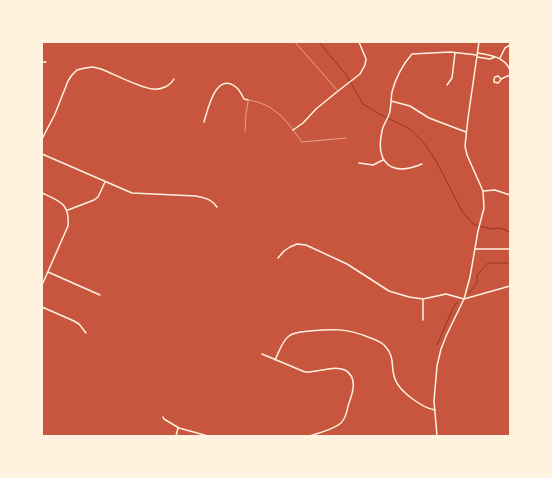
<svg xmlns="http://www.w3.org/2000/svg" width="552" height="478" viewBox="0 0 552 478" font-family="'Titillium Web',sans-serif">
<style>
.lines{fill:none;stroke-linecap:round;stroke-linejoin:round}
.stream{stroke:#8f3625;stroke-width:1}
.service{stroke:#fff3e0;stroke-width:0.5}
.minor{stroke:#fff3e0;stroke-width:1.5}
.tertiary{stroke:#fff3e0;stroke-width:1.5}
</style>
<rect width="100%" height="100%" fill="#c8553d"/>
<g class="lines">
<path class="stream" d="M 319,42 L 347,76 L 363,104 L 381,115 L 410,129 L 425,144 L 436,161 L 462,211 L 473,224 L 491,229 L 500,228 L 510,232
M 469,293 L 477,283 L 477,275 L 488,263 L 510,263
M 437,345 L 453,308 L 457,302"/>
<path class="service" d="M 295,42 L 337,90
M 249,100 C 277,105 286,121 302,142 L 346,138
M 245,132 L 246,113 L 248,102"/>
<path class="minor" d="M 478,53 C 490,55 505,57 510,70
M 477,57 L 490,59 L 495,57
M 500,58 L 505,48 L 510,45
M 42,62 L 46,62
M 501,79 L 500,81 L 498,83 L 494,82 L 494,79 L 495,77 L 498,76 L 501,79 L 510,75
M 447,85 L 452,78 L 455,53
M 391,101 L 410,106 L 429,118 L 466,132
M 204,122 C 208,109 216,70 237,88 C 239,90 242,95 244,99 L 248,100
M 293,130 L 303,123 L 316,109 L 338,91 L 360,74 L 365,65 L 366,59 L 359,42
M 42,139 L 55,114 L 68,81 L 72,75 L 77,70 L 85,68 L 93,67 L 101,69 C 114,74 140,88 153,89 C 161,90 170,86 174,79
M 42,154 L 132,193 L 196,196 C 205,198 212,199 217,207
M 359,163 L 373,165 L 383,160
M 422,164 C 391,177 375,163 382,131 C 383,124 389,118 390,111 C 391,105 391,99 392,92 C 395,79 403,64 412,54 L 450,52 L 477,55
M 483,191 L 495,190 L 510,195
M 42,193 C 60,201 70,204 68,226 L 42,285
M 68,210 L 94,200 L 98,197 L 105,182
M 475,249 L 510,249
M 278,258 L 284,251 L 290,247 L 297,244 L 306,245 L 347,264 L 389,291 L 409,297 L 423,299 L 446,294 L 464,299 L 510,286
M 48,272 L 100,295
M 42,307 L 74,321 L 79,324 L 86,333
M 423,320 L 423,299
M 262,354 L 305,372 C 317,373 332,365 345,370 C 359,378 352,395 348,406 C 347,412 345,419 341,423 C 333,430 319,433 309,436
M 275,360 C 279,352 282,341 289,336 C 294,332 302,332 309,331 C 332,329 346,328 368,337 C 374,339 380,341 384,345 C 396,357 390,366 395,379 C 399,391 422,408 435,410
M 163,417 L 164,419 L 179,428 L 208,436
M 176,436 L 178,428"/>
<path class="tertiary" d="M 437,436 L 434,401 L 437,366 L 441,349 L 447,334 L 464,299 L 470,277 L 478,231 L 484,208 L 483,191 L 467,155 L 465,146 L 468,118 L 479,42"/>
</g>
<rect width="552" height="478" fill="none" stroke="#fff3e0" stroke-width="86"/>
</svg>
